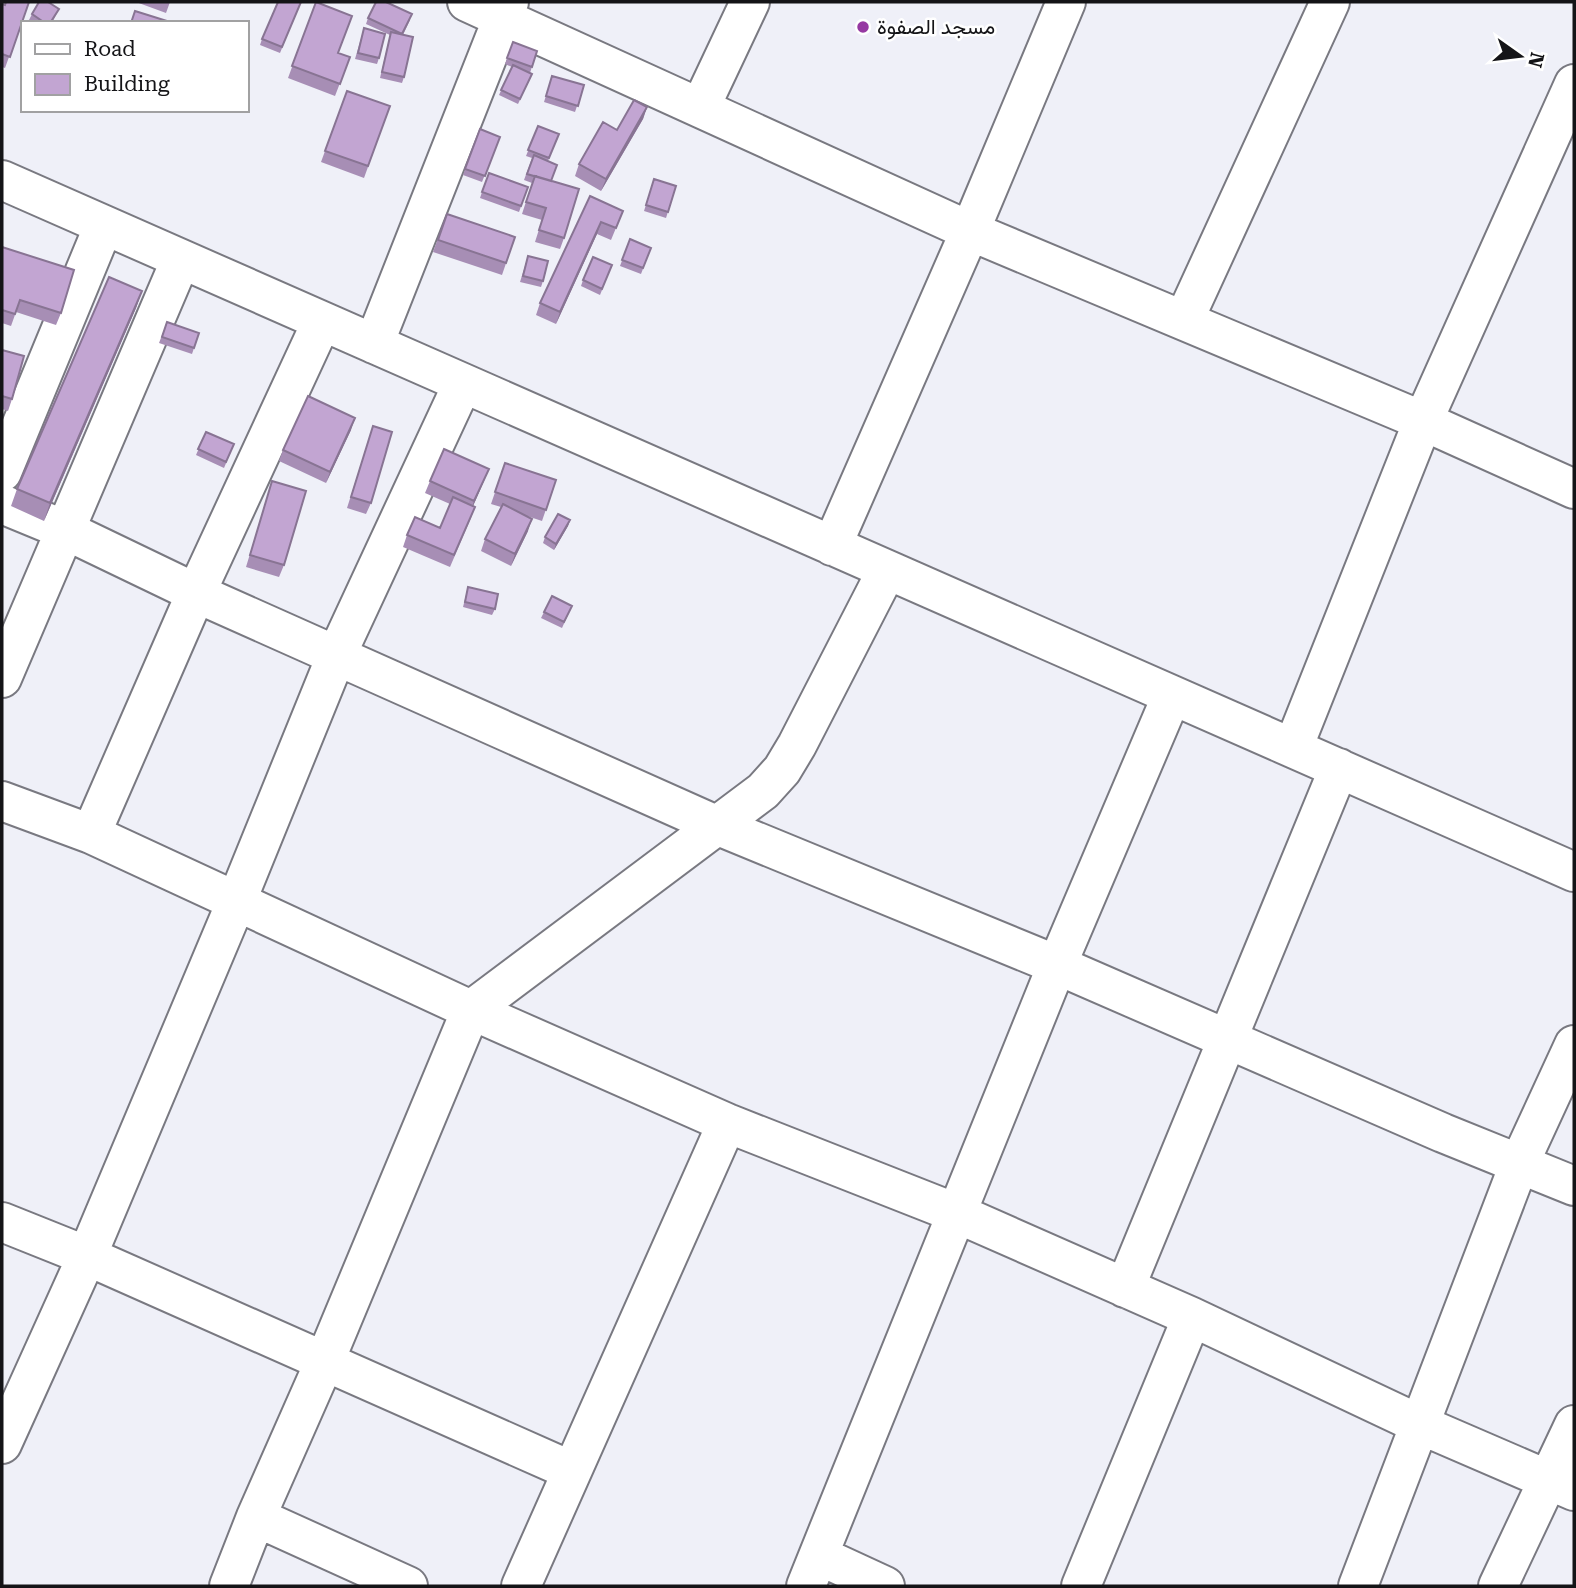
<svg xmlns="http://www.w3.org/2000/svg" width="1576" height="1588" viewBox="0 0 1576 1588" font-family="'Roboto Serif',Vazirmatn,serif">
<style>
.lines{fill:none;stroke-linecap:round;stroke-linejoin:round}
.minor-casing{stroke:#797981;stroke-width:42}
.minor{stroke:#fff;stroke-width:38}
.wall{fill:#a78eb5}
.shaded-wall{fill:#887493}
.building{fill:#c2a5d2;stroke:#887493;stroke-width:2}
.poi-dot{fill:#9639a2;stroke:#fff;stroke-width:2.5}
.labels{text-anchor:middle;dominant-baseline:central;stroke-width:5;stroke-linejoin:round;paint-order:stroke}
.poi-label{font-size:21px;fill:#141417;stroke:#fff;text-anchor:start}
</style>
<rect width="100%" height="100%" fill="#eff0f8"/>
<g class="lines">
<g class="minor-casing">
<path id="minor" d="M 467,2 L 970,231 L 1423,421 L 1574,489
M 700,108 L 750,2
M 2,180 L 1574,872
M 1184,320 L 1330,2
M 374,344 L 509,2
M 2,472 L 104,225
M 2,504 L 65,530 L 196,593 L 716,825 L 1057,965 L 1443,1133 L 1574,1186
M 832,546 L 970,231 L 1066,2
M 2,678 L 181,259
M 1293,748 L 1423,421 L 1574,84
M 2,801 L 91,834 L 471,1010 L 727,1123 L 956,1213 L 1192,1317 L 1421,1425 L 1574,1491
M 91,834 L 196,593 L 322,321
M 2,1222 L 87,1256 L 572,1471
M 1125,1288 L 1339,768
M 2,1444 L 87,1256 L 237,900 L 337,654 L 463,383
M 256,1517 L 408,1586
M 820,1556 L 885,1586
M 229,1586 L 256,1517 L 324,1363 L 471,1010 L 763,791 L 782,770 L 797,745 L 887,570
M 521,1586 L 727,1123
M 806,1586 L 1057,965 L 1172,695
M 1081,1586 L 1192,1317
M 1358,1586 L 1520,1162 L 1574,1045
M 1498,1586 L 1574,1425"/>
</g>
<use href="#minor" class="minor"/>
</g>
<path class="wall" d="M 29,2 L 5,68 L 2,67 L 2,4 L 5,5 Z
M 136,2 L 170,2 L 166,13 Z
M 301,2 L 280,53 L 260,45 L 262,39 Z
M 316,2 L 338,53 L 350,57 L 335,96 L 288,78 Z
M 59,9 L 52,23 L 34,23 L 29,20 L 32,14 Z
M 368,18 L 410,20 L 403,35 L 404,77 L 402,83 L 380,78 L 390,35 L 366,24 Z
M 364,28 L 379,58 L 377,64 L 355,59 Z
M 513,42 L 537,51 L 530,73 L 530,79 L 518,104 L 499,95 L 512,67 L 505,64 Z
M 552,76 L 584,85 L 575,112 L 544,102 Z
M 347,91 L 390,106 L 364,178 L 321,162 Z
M 647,107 L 643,119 L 601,191 L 575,176 L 579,164 L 617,130 Z
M 538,126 L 559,134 L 548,161 L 551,181 L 564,238 L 560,249 L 535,242 L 542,220 L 522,214 L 532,183 L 524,180 L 532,158 L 526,156 Z
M 480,129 L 500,137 L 482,182 L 463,175 Z
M 654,179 L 676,186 L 666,218 L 644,211 Z
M 528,187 L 519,212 L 480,198 L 482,192 Z
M 590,196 L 623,211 L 611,240 L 597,234 L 556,324 L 536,315 L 540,303 Z
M 447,214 L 515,237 L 502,275 L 433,252 Z
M 630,239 L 651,248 L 641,274 L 620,266 Z
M 2,247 L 61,313 L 56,325 L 16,312 L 11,326 L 2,323 Z
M 528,256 L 543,281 L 541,287 L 520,282 Z
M 612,265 L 600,295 L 581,286 L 583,280 Z
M 142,291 L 136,308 L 44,521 L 11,506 L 17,489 Z
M 167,322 L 194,348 L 192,354 L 159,343 Z
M 2,350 L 12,399 L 8,411 L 2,409 Z
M 373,426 L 371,503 L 366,514 L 347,508 Z
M 351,430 L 326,483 L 279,461 L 283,450 Z
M 206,432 L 234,444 L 224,468 L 196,455 Z
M 505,463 L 556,480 L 542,521 L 527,516 L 528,531 L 511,566 L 481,551 L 485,539 L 501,507 L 491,504 Z
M 489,469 L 473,506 L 475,507 L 471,518 L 450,567 L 403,547 L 407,535 L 440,528 L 450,504 L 425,493 L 430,481 Z
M 272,481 L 284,565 L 279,577 L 246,567 Z
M 570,520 L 568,526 L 554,550 L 543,543 L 545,537 Z
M 468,587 L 495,609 L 492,615 L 463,607 Z
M 572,606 L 562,628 L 541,618 L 544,612 Z"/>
<path class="shaded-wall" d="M 647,107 L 643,119 L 601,191 L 606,179 Z
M 601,222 L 597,234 L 556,324 L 560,312 Z
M 142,291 L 136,308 L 44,521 L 50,503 Z
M 355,418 L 351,430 L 326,483 L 330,472 Z
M 489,469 L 484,481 L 470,513 L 474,501 Z
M 532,519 L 528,531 L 511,566 L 515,554 Z
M 570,520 L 568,526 L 554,550 L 556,544 Z"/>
<path class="building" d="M 6,2 L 29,2 L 10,57 L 2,54 L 2,4 L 5,5 Z
M 39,2 L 48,2 L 59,9 L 50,23 L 45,23 L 32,14 Z
M 278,2 L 301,2 L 282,47 L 262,39 Z
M 316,2 L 352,16 L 338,53 L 350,57 L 340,84 L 292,66 Z
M 376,2 L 386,2 L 412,14 L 402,34 L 368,18 Z
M 135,11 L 167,21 L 167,23 L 131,23 Z
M 364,28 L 385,34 L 379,58 L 358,53 Z
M 391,32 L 413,37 L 404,77 L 382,72 Z
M 513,42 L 537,51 L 532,67 L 507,58 Z
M 513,65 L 532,74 L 520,99 L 501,90 Z
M 552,76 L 584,85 L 578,106 L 546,96 Z
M 347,91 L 390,106 L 368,166 L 325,151 Z
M 634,100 L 647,107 L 606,179 L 579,164 L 603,122 L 617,130 Z
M 538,126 L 559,134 L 549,158 L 528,150 Z
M 480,129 L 500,137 L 485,176 L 465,169 Z
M 534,155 L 557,165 L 551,181 L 527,174 Z
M 489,173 L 528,187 L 521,206 L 482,192 Z
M 535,176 L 579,189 L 564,238 L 539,230 L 546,208 L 526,202 Z
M 654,179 L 676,186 L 668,212 L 646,205 Z
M 590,196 L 623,211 L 616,228 L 601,222 L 560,312 L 540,303 Z
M 447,214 L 515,237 L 506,263 L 438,240 Z
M 630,239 L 651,248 L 643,268 L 622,260 Z
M 2,247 L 74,270 L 61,313 L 20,300 L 15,314 L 2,310 Z
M 528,256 L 548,261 L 543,281 L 523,276 Z
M 593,257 L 612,265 L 602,289 L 583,280 Z
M 109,277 L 142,291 L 50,503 L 17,489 Z
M 167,322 L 199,333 L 194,348 L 162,337 Z
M 2,350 L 24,356 L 12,399 L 2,396 Z
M 308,396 L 355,418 L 330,472 L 283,450 Z
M 373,426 L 392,432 L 371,503 L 351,497 Z
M 206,432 L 234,444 L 226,462 L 198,449 Z
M 444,449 L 489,469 L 474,501 L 430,481 Z
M 505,463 L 556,480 L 546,510 L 495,492 Z
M 272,481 L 306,491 L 284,565 L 250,555 Z
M 453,497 L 475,507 L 454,555 L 407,535 L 415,517 L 440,528 Z
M 503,504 L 532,519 L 515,554 L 485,539 Z
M 558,514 L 570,520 L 556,544 L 545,537 Z
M 468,587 L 498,594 L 495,609 L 465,602 Z
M 552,596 L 572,606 L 564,622 L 544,612 Z"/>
<circle class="poi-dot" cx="863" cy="27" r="7"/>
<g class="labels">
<g class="poi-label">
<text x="877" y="27">مسجد الصفوة</text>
</g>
</g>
<rect width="1576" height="1588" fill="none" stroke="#141417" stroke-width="7"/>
<rect x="21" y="21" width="228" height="91" fill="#ffffff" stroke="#a1a1a2" stroke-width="2"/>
<rect x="35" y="44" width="35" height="10" fill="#ffffff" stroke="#a1a1a2" stroke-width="2"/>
<text x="84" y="56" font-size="21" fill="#141417">Road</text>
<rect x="35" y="74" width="35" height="21" fill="#c2a5d2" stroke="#a1a1a2" stroke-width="2"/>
<text x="84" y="91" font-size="21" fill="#141417">Building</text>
<g transform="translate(1520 56) rotate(104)" stroke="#ffffff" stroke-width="5" paint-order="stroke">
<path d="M0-5L12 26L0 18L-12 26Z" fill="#141417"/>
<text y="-10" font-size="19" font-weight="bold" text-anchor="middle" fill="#141417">N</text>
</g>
</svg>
